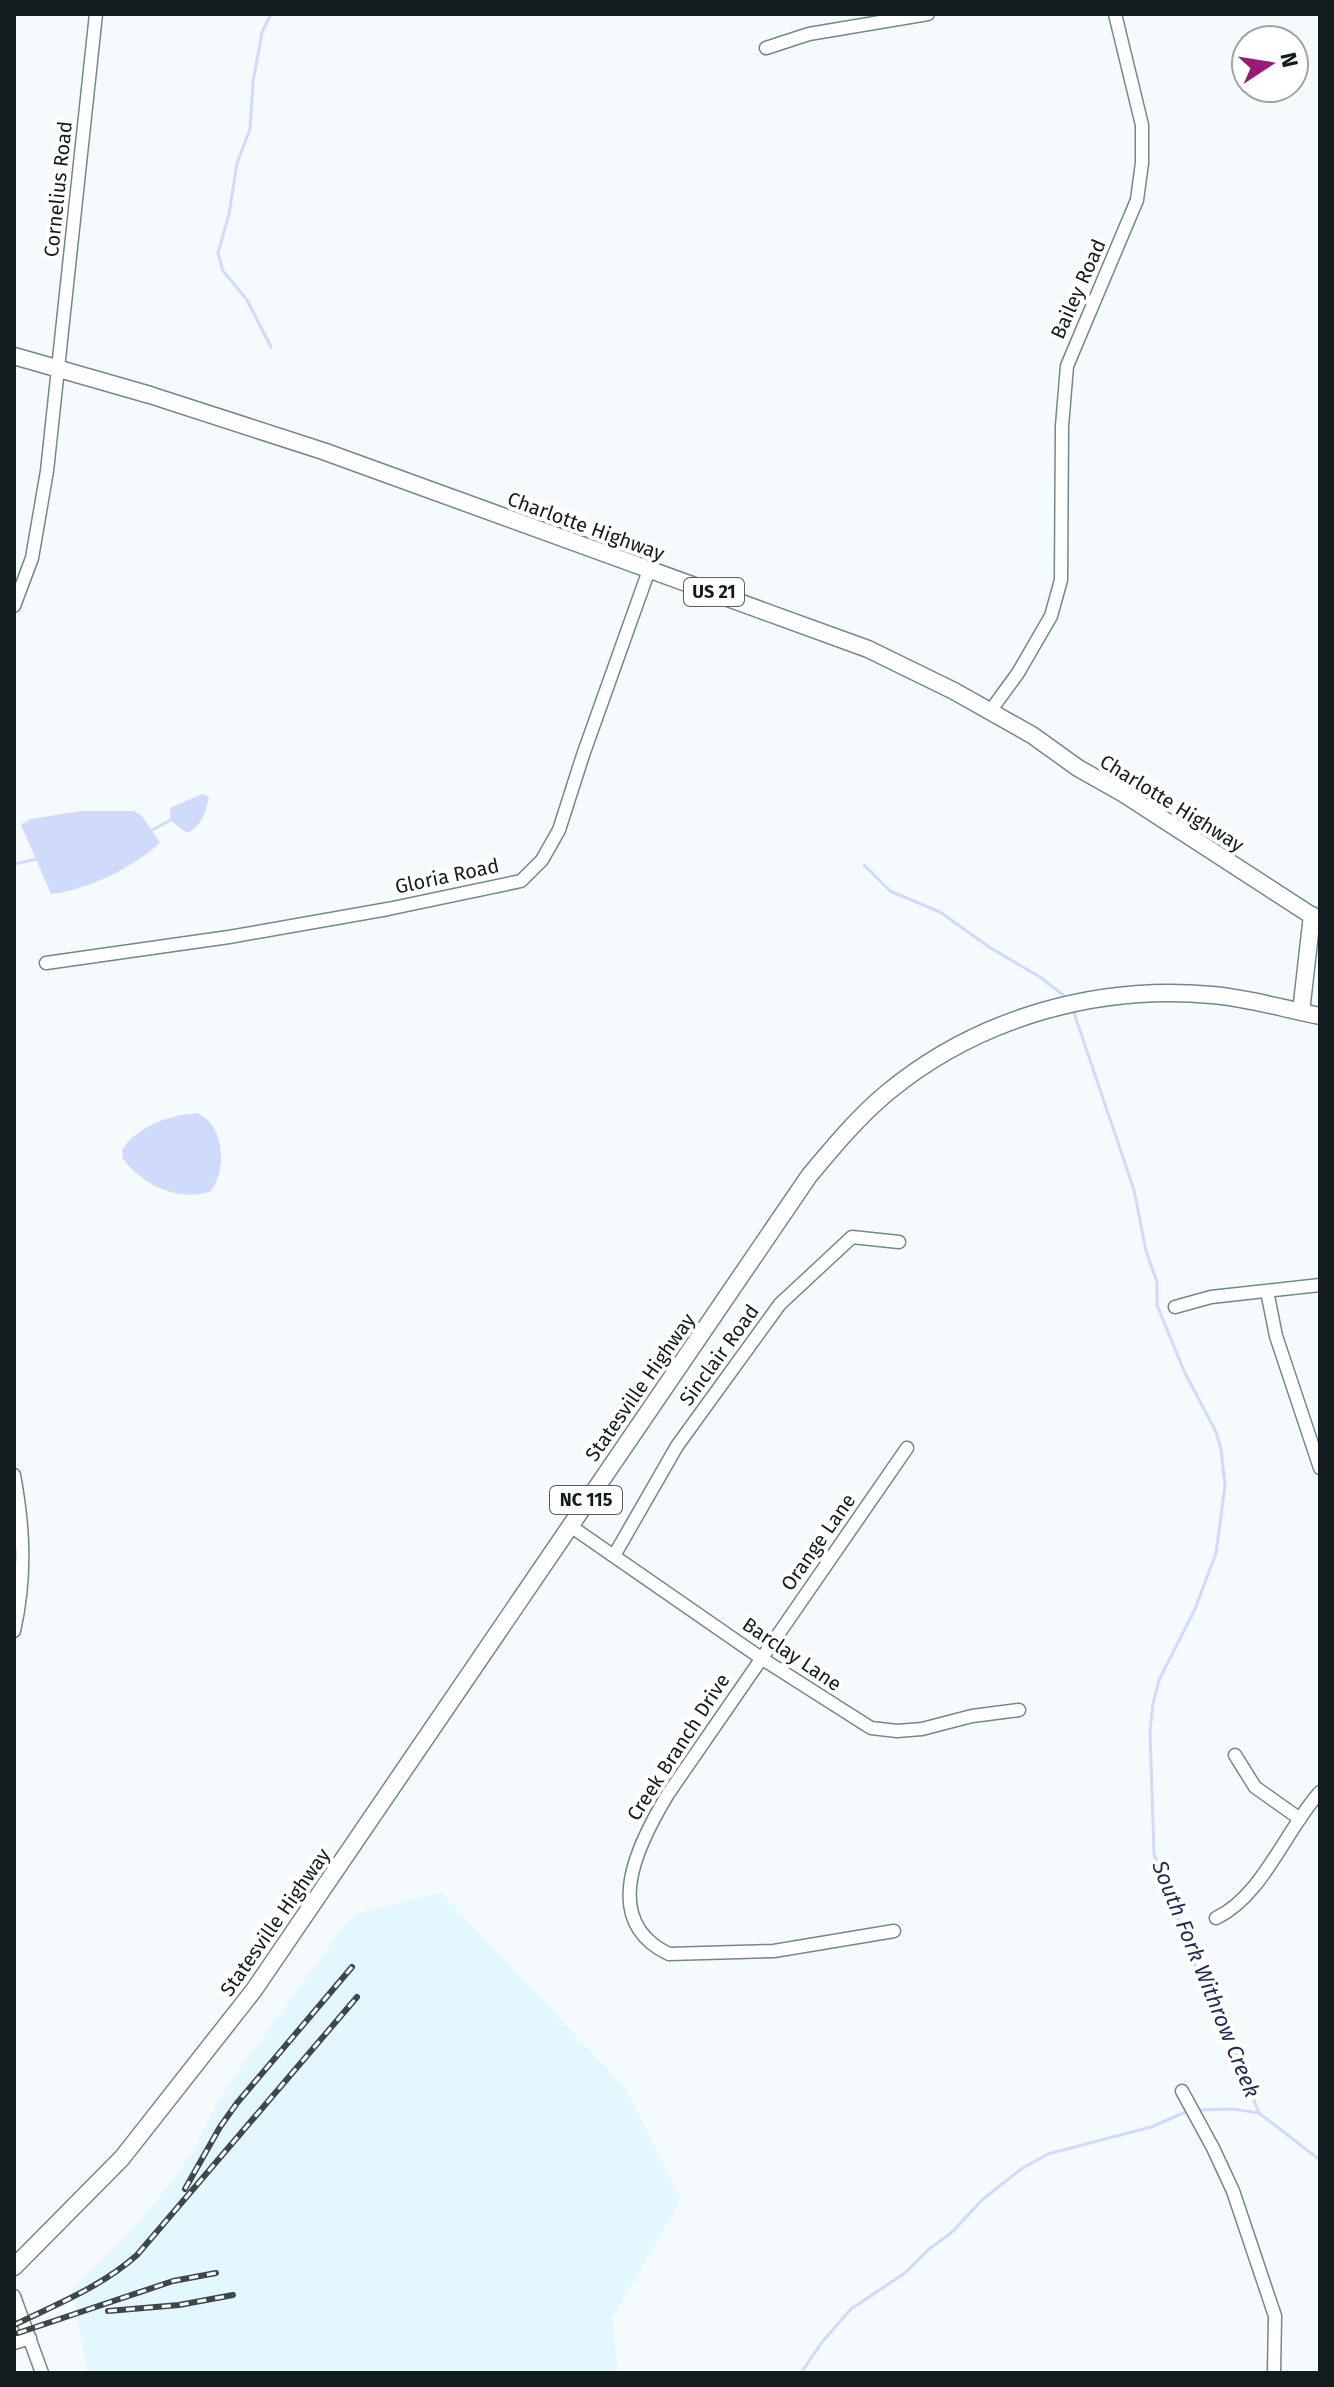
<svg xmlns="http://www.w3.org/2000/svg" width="1334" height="2387" viewBox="0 0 1334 2387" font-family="'Fira Sans',sans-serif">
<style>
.built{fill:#e2f7fe}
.water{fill:#d0dbfb}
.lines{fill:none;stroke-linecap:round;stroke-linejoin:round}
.stream{stroke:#d0dbfb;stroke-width:3}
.minor-casing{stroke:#708890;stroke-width:15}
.major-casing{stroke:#708890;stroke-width:19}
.minor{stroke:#fff;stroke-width:12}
.major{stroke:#fff;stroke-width:16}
.rail-casing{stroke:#3e484a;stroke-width:6}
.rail{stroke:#fff;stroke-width:3;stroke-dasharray:9;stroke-linecap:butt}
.labels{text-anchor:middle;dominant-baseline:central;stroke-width:8;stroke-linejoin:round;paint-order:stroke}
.shield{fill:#fff;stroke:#596062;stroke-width:2}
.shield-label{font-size:18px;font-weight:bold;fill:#121c1f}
.street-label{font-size:20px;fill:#121c1f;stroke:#fff}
.water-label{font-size:22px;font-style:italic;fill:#212c55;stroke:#fff}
</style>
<rect width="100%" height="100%" fill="#f5fbfd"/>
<path class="built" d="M 441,1892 L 627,2090 L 681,2200 L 612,2318 L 618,2373 L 88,2373 L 71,2289 L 131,2231 L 168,2186 L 195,2147 L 215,2107 L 246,2060 L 352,1915 Z"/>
<path class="water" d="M 202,794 L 209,797 C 205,813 203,825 187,833 L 170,820 L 170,810 L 172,807 Z
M 81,811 L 134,811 L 142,816 L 160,843 C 130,869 90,889 51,894 L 21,825 L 30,819 Z
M 197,1113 C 225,1125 227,1169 211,1191 C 179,1203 143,1185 123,1159 L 122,1150 C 137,1126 169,1115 197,1113 Z"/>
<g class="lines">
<path class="stream" d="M 271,14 L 262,32 L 253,82 L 250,129 L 237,163 L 229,214 L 218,253 L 223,271 L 247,300 L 271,347
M 148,832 L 173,819
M 14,864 L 37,859
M 864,865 L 890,891 L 940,912 L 989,947 L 1040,977 L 1068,999
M 1073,1010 L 1134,1190 L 1146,1251 L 1157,1282 L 1157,1305 L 1184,1371 L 1216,1432 L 1221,1449 L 1225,1486 L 1216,1553 L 1195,1609 L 1159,1680 L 1153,1704 L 1150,1732 L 1154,1854 L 1200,1978 L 1218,2008 L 1259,2113 L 1320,2160
M 1196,2110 L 1233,2109 L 1259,2113
M 801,2373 L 822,2342 L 851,2309 L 905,2273 L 929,2249 L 951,2233 L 982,2200 L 1021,2169 L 1048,2154 L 1151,2127 L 1188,2111"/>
<g class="minor-casing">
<path id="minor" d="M 766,48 L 809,34 L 928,14
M 14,606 L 32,558 L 47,471 L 96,14
M 991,710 L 1018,673 L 1051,616 L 1061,580 L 1062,426 L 1067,366 L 1137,200 L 1142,163 L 1142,125 L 1115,14
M 46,963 L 229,937 L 388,909 L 521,881 L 542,860 L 559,830 L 583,755 L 649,570
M 1267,1291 L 1276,1336 L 1320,1468
M 1175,1307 L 1211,1297 L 1320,1285
M 14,1475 C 24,1528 26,1578 14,1631
M 569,1525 L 761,1658 L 871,1728 L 897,1731 L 922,1729 L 972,1716 L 1019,1710
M 615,1554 L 677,1446 L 780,1304 L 852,1237 L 899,1242
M 1235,1755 L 1255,1787 L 1300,1819
M 1216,1918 C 1263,1896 1286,1829 1320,1792
M 894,1931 L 774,1951 L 669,1954 C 598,1920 639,1842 668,1794 L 907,1448
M 1182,2091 L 1213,2148 L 1233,2191 L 1275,2316 L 1274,2373
M 14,2296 L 42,2373
M 14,2343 L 30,2338"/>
</g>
<g class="major-casing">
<path id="major" d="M 14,356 L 150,395 L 323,451 L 868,649 L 954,691 L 1032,735 L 1078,768 L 1124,794 L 1320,921
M 1301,1012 L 1312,915
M 14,2267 L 122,2158 L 254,1990 L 809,1176 C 834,1146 858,1117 888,1092 C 978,1018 1097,984 1212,995 C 1249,998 1284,1009 1320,1016"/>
</g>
<use href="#minor" class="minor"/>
<use href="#major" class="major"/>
<g class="rail-casing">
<path id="rail" d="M 185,2189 L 220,2127 L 237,2103 L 352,1967
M 108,2311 L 179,2305 L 233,2295
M 14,2325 C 57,2304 101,2287 137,2255 L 357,1997
M 18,2333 L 173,2281 L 216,2273"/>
</g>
<use href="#rail" class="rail"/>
</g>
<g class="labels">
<g class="shield">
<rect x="684" y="578" width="60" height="28" rx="6"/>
<rect x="550" y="1486" width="72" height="28" rx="6"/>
</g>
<g class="shield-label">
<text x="714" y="592">US 21</text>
<text x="586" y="1500">NC 115</text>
</g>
<g class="street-label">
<text transform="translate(58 189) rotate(-84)">Cornelius Road</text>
<text transform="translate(1078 289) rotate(-66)">Bailey Road</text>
<text transform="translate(586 526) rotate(20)">Charlotte Highway</text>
<text transform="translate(1172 803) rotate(32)">Charlotte Highway</text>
<text transform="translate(447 876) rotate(-12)">Gloria Road</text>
<text transform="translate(719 1355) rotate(-54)">Sinclair Road</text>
<text transform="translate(640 1387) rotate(-55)">Statesville Highway</text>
<text transform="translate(818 1542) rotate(-55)">Orange Lane</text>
<text transform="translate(792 1654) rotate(34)">Barclay Lane</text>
<text transform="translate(678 1747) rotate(-57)">Creek Branch Drive</text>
<text transform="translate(275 1922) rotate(-55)">Statesville Highway</text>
</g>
<g class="water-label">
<text transform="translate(1206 1979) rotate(68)">South Fork Withrow Creek</text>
</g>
</g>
<rect width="1334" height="2387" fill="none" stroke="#121c1f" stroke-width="32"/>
<g transform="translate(1270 64) rotate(78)"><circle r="38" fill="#ffffff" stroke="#a0a4a5" stroke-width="2"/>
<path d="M0-6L14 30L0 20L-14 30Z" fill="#971c75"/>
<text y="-12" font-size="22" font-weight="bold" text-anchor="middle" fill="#121c1f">N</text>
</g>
</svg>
